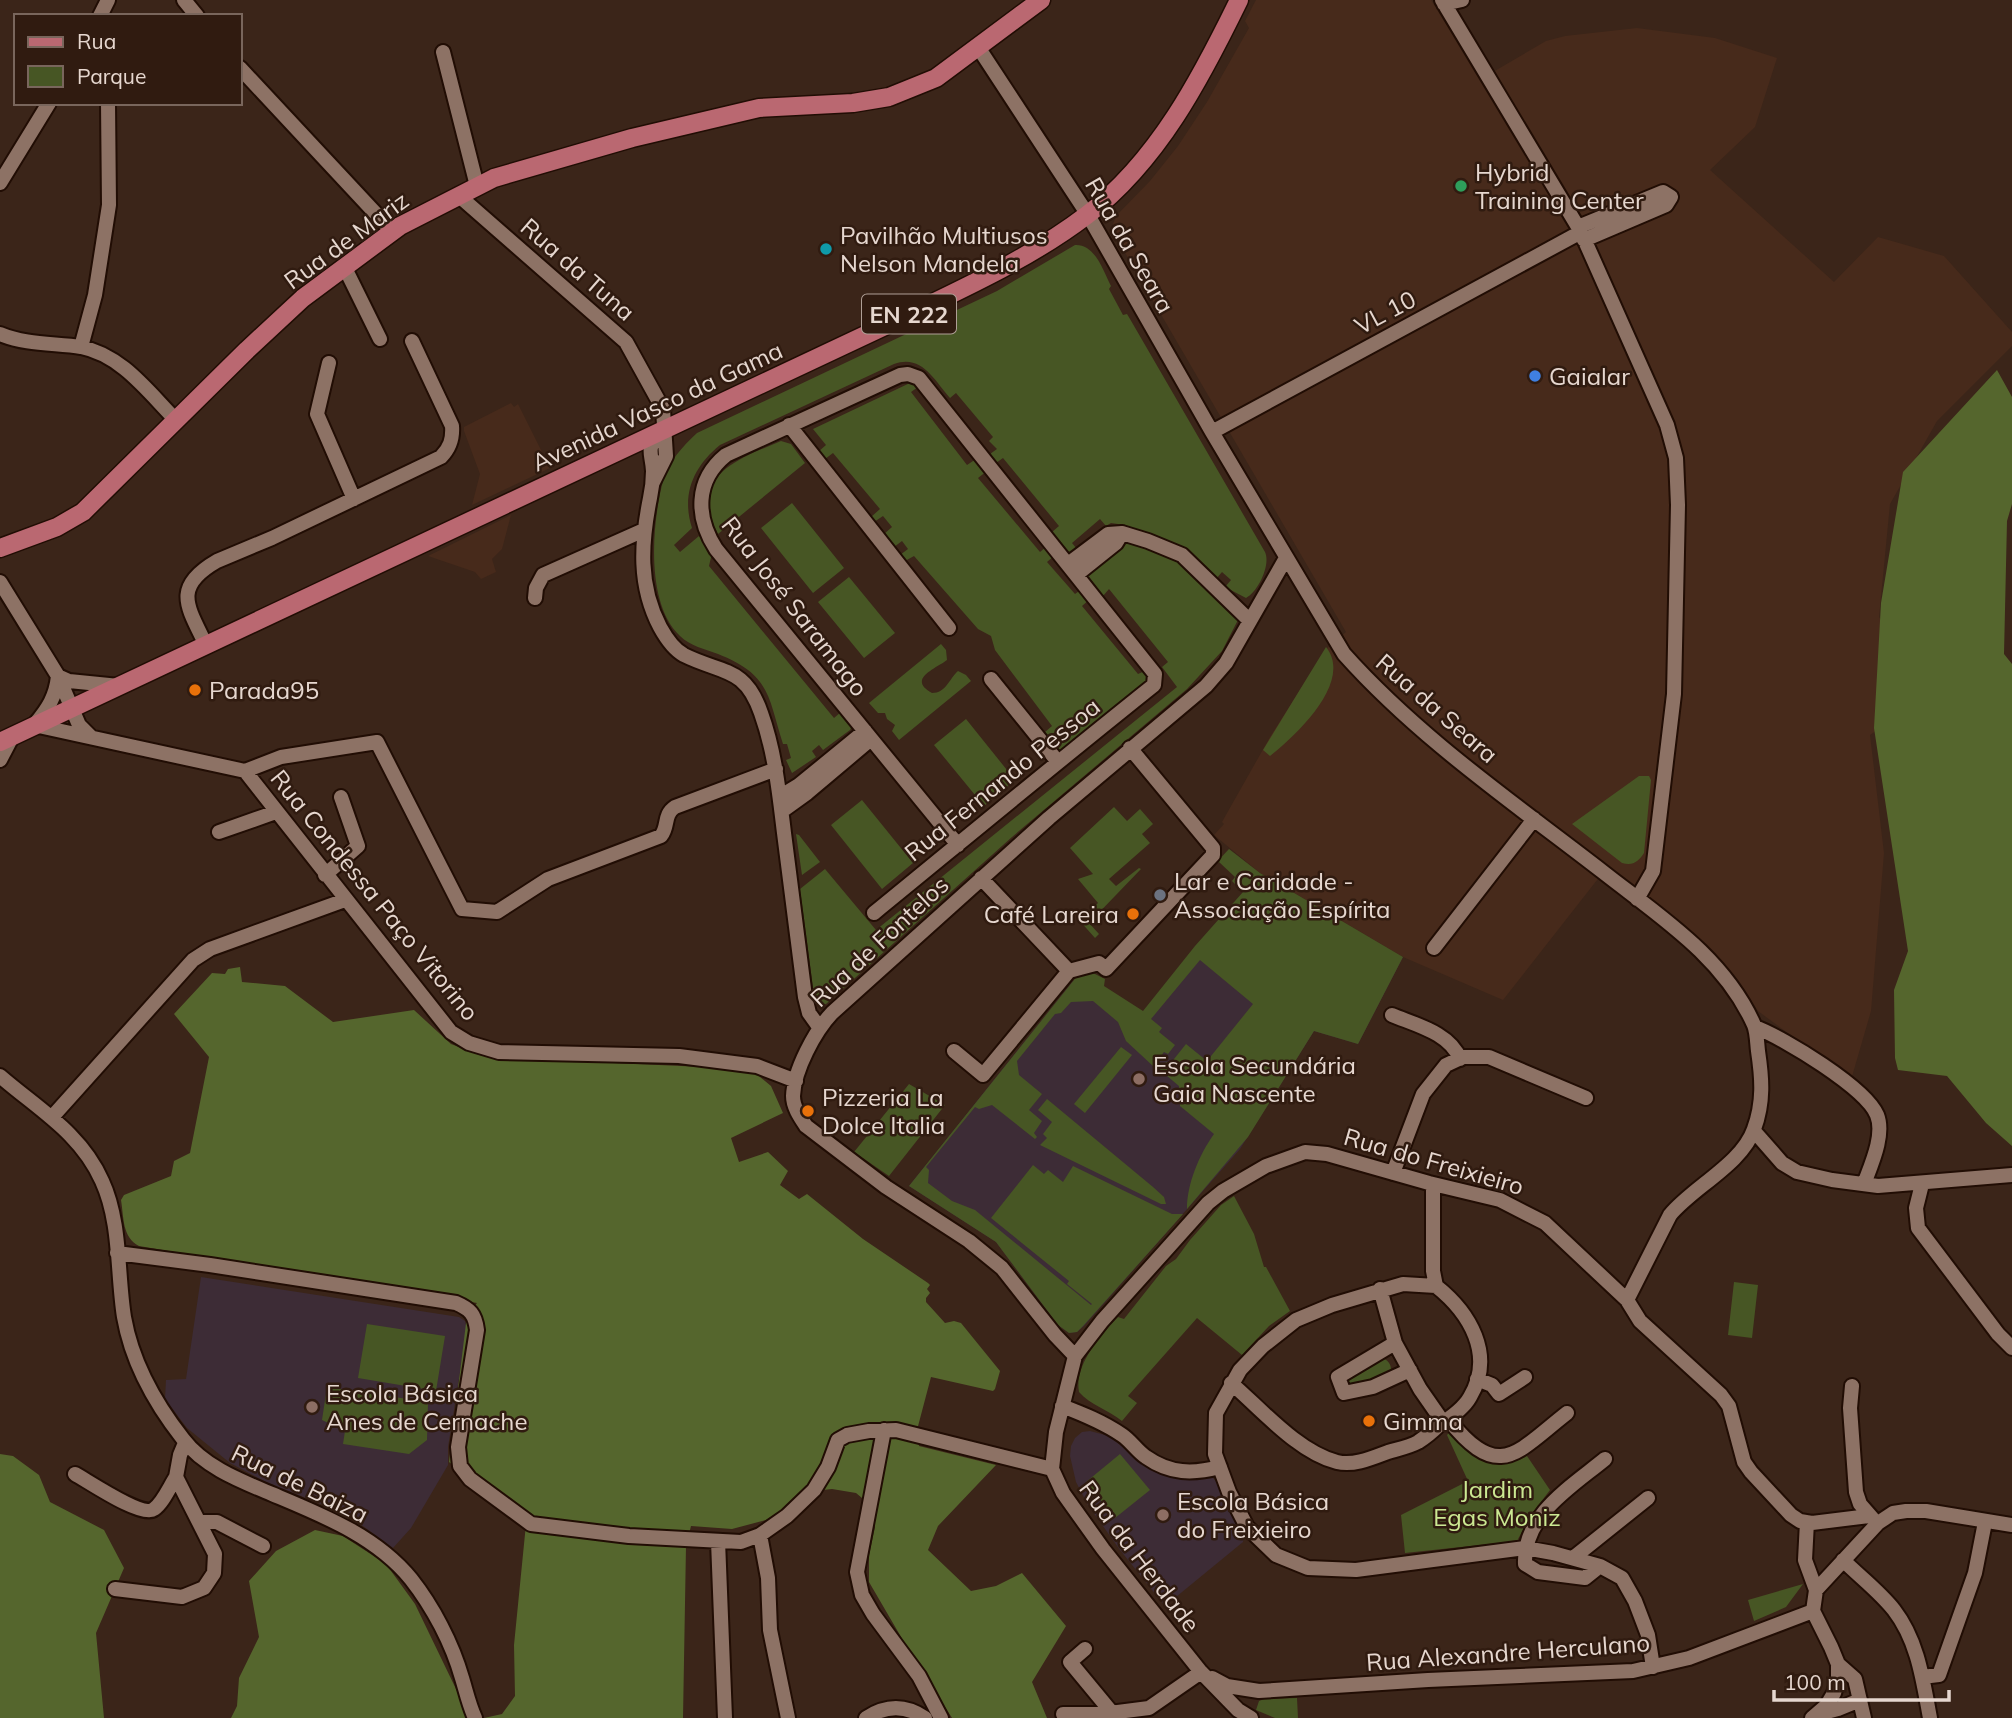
<svg xmlns="http://www.w3.org/2000/svg" width="2012" height="1718" viewBox="0 0 2012 1718" font-family="Mulish,sans-serif">
<style>
.built{fill:#472a1b}
.education{fill:#3d2c36}
.green{fill:#475624}
.forest{fill:#55662d}
.lines{fill:none;stroke-linecap:round;stroke-linejoin:round}
.minor-casing{stroke:#210d04;stroke-width:18}
.major-casing{stroke:#210d04;stroke-width:21}
.minor{stroke:#8d7265;stroke-width:14}
.major{stroke:#ba6871;stroke-width:18}
.leisure-dot{fill:#2e9e5b;stroke:#301b10;stroke-width:2.5}
.culture-dot{fill:#0f9aa8;stroke:#301b10;stroke-width:2.5}
.shop-dot{fill:#3f7fe0;stroke:#301b10;stroke-width:2.5}
.food-dot{fill:#e8710a;stroke:#301b10;stroke-width:2.5}
.worship-dot{fill:#6b7280;stroke:#301b10;stroke-width:2.5}
.education-dot{fill:#8d6e63;stroke:#301b10;stroke-width:2.5}
.labels{text-anchor:middle;dominant-baseline:central;stroke-width:5;stroke-linejoin:round;paint-order:stroke}
.shield{fill:#301b10;stroke:#af9f96;stroke-width:2}
.shield-label{font-size:23px;font-weight:bold;fill:#e6d7cf}
.poi-label{font-size:24px;fill:#e6d7cf;stroke:#301b10;text-anchor:start}
.street-label{font-size:24px;fill:#e6d7cf;stroke:#301b10}
.park-label{font-size:24px;fill:#cbe892;stroke:#301b10}
</style>
<rect width="100%" height="100%" fill="#3b2519"/>
<path class="built" d="M 1256,0 L 1431,0 L 1481,79 L 1546,41 L 1565,36 L 1637,28 L 1715,38 L 1777,58 L 1755,127 L 1710,170 L 1834,282 L 1878,237 L 1944,256 L 2012,332 L 2012,346 L 1937,421 L 1890,504 L 1879,617 L 1923,678 L 1916,703 L 1870,735 L 1884,853 L 1871,1011 L 1851,1080 L 1758,1011 L 1735,976 L 1684,924 L 1608,866 L 1503,1000 L 1403,957 L 1260,873 L 1214,835 L 1224,824 L 1222,822 L 1270,737 L 1326,649 L 1346,632 L 1113,232 L 1113,224 L 1116,216 L 1150,181 L 1178,146 L 1207,102 L 1249,28 L 1245,21 Z
M 511,403 L 514,407 L 518,404 L 550,468 L 472,505 L 480,474 L 464,431 L 464,427 Z
M 511,515 L 502,549 L 492,559 L 496,572 L 481,579 L 475,572 L 428,556 Z"/>
<path class="education" d="M 1201,950 L 1403,957 L 1358,1044 L 1314,1031 L 1240,1149 L 1084,1326 L 1077,1332 L 1069,1333 L 1058,1325 L 996,1242 L 909,1186 L 1073,981 L 1145,1016 Z
M 201,1277 L 459,1317 L 465,1321 L 467,1329 L 448,1447 L 448,1465 L 411,1528 L 393,1548 L 356,1521 L 338,1511 L 264,1481 L 230,1463 L 187,1428 L 165,1399 L 166,1380 L 186,1379 Z
M 1090,1431 L 1109,1436 L 1145,1465 L 1166,1476 L 1178,1479 L 1213,1478 L 1219,1484 L 1228,1508 L 1244,1536 L 1243,1542 L 1165,1606 L 1120,1550 L 1088,1505 L 1076,1482 L 1070,1456 L 1071,1446 L 1075,1438 L 1082,1432 Z"/>
<path class="green" d="M 1075,245 C 1095,244 1103,270 1111,286 L 1109,289 L 1123,315 L 1127,314 L 1130,319 L 1265,552 C 1271,565 1258,592 1246,598 L 1225,587 L 1231,580 L 1222,572 L 1216,579 L 1187,548 L 1118,524 L 1111,523 L 1106,526 L 1100,519 L 1072,543 L 1077,549 L 1069,552 L 1052,532 L 1059,526 L 1003,458 L 996,463 L 990,454 L 997,449 L 989,441 L 993,437 L 956,393 L 950,398 C 934,380 922,354 894,364 L 720,445 C 694,466 681,494 692,528 L 674,545 L 680,552 L 699,536 L 712,553 L 709,566 L 834,718 L 841,712 L 852,726 L 850,730 L 823,750 L 819,745 L 812,751 L 816,757 L 792,773 L 786,760 L 791,758 L 787,744 L 783,744 C 768,697 771,675 718,654 C 705,649 690,646 680,636 C 645,603 652,523 663,481 C 668,462 683,446 697,433 L 997,291 Z
M 912,382 L 918,387 L 911,392 L 967,465 L 976,459 L 987,471 L 978,478 L 1040,552 L 1047,546 L 1055,555 L 1047,562 L 1075,594 L 1082,589 L 1090,599 L 1082,606 L 1138,674 L 1147,670 L 1155,679 L 1064,750 L 1060,751 L 1054,745 L 1061,737 L 1055,732 L 1049,736 L 1045,732 L 1052,726 L 995,650 L 991,636 L 978,629 L 914,556 L 905,561 L 900,555 L 908,549 L 902,541 L 894,547 L 884,534 L 892,527 L 883,516 L 874,522 L 871,517 L 880,509 L 833,453 L 825,459 L 818,452 L 826,445 L 813,429 Z
M 781,441 L 791,444 L 805,463 L 718,534 C 688,475 738,459 781,441 Z
M 792,503 L 844,568 L 813,593 L 761,528 Z
M 1129,540 L 1181,558 L 1239,618 L 1222,651 L 1187,689 L 1012,837 L 826,1004 L 820,1005 L 815,1003 L 800,889 L 825,869 L 876,930 L 1177,687 L 1162,667 L 1168,662 L 1109,589 L 1103,596 L 1087,574 L 1091,569 Z
M 849,577 L 895,633 L 864,658 L 818,602 Z
M 941,644 L 946,650 L 947,660 C 937,668 906,679 932,693 C 946,693 949,679 958,671 L 966,675 L 971,681 L 899,740 L 892,731 L 895,725 L 887,719 L 885,713 L 878,713 L 869,703 Z
M 1326,647 C 1354,682 1295,736 1270,756 L 1263,750 Z
M 966,719 L 1015,780 L 984,806 L 934,745 Z
M 1639,776 L 1649,776 L 1651,780 L 1644,853 C 1638,862 1633,866 1622,863 L 1572,824 Z
M 862,800 L 913,863 L 882,889 L 831,825 Z
M 1114,807 L 1127,821 L 1140,809 L 1153,824 L 1142,834 L 1150,843 L 1109,879 L 1116,886 L 1139,868 L 1141,869 L 1089,923 L 1099,934 L 1095,938 L 1079,920 L 1098,903 L 1078,879 L 1093,874 L 1070,848 Z
M 796,834 L 799,835 L 820,862 L 802,875 Z
M 1229,849 L 1260,873 L 1403,957 L 1358,1044 L 1314,1031 L 1248,1137 L 1187,1209 C 1187,1184 1199,1155 1214,1134 L 1180,1106 L 1179,1086 L 1160,1070 L 1166,1062 L 1170,1064 L 1186,1044 L 1207,1061 L 1253,1004 L 1200,960 L 1151,1019 L 1162,1028 L 1159,1032 L 1175,1045 L 1168,1054 L 1164,1052 L 1153,1066 L 1126,1041 L 1118,1022 L 1093,1001 L 1071,1002 L 1061,1013 L 1055,1014 L 1017,1061 L 1019,1075 L 1042,1094 L 1029,1110 L 1042,1121 L 1034,1133 L 1037,1137 L 1035,1139 L 992,1105 L 979,1109 L 975,1107 L 926,1167 L 929,1170 L 928,1183 L 952,1201 L 975,1210 L 1091,1305 L 1092,1304 L 1067,1284 L 1069,1281 L 991,1218 L 1033,1165 L 1044,1174 L 1048,1170 L 1063,1182 L 1073,1166 L 1172,1214 L 1183,1214 L 1084,1325 L 1077,1332 L 1069,1333 L 1058,1325 L 996,1242 L 909,1186 L 1078,975 L 1091,972 L 1105,979 L 1104,986 L 1143,1011 L 1195,946 L 1243,892 L 1232,881 L 1235,877 L 1219,862 L 1214,865 Z
M 1121,1047 L 1132,1055 L 1085,1113 L 1074,1104 Z
M 909,1084 L 945,1105 L 889,1176 L 854,1152 Z
M 1047,1099 L 1153,1187 L 1164,1197 L 1166,1204 L 1161,1204 L 1040,1145 L 1047,1138 L 1043,1134 L 1052,1122 L 1038,1110 Z
M 1234,1196 L 1254,1234 L 1264,1267 L 1266,1267 L 1290,1311 L 1269,1326 L 1242,1355 L 1197,1318 L 1128,1396 L 1137,1403 L 1122,1421 C 1109,1410 1090,1405 1079,1392 C 1074,1366 1099,1337 1116,1319 L 1118,1317 L 1124,1319 L 1166,1266 L 1176,1259 L 1190,1240 L 1221,1205 Z
M 1734,1282 L 1758,1285 L 1752,1338 L 1728,1335 Z
M 367,1324 L 445,1336 L 436,1391 L 358,1378 Z
M 1382,1358 C 1389,1360 1393,1367 1390,1374 L 1354,1388 L 1349,1386 L 1346,1379 Z
M 327,1387 L 428,1402 L 427,1440 L 409,1454 L 343,1444 L 345,1431 L 322,1420 Z
M 1451,1431 C 1472,1454 1495,1474 1527,1456 L 1550,1490 L 1531,1515 L 1517,1541 L 1405,1553 L 1401,1515 L 1468,1481 L 1447,1435 Z
M 1120,1454 L 1150,1490 L 1115,1518 L 1086,1482 Z
M 1803,1584 L 1786,1607 L 1754,1621 L 1748,1600 Z
M 1297,1698 L 1298,1718 L 1275,1718 L 1256,1710 L 1259,1701 L 1264,1699 Z"/>
<path class="forest" d="M 1997,370 L 2012,397 L 2012,504 L 2007,521 L 2004,654 L 2012,664 L 2012,1146 L 1986,1123 L 1947,1076 L 1898,1070 L 1895,1058 L 1894,990 L 1908,951 L 1874,728 L 1881,603 L 1903,472 Z
M 240,967 L 242,982 L 285,986 L 333,1022 L 414,1010 L 451,1044 L 480,1055 L 501,1058 L 726,1068 L 754,1072 L 771,1086 L 783,1113 L 731,1138 L 739,1162 L 768,1152 L 788,1171 L 780,1185 L 799,1199 L 807,1194 L 863,1239 L 928,1283 L 930,1285 L 927,1289 L 930,1293 L 926,1298 L 926,1302 L 945,1323 L 954,1321 L 961,1323 L 1000,1371 L 995,1389 L 993,1391 L 931,1377 L 917,1430 L 919,1446 L 996,1465 L 938,1526 L 928,1550 L 971,1591 L 996,1586 L 1022,1573 L 1066,1626 L 1032,1682 L 1047,1718 L 952,1718 L 904,1642 L 869,1582 L 869,1555 L 875,1527 L 868,1503 L 856,1493 L 832,1489 L 814,1491 L 766,1520 L 732,1529 L 691,1526 L 686,1546 L 683,1718 L 484,1718 L 502,1714 L 515,1696 L 514,1645 L 526,1524 L 449,1462 L 467,1315 L 477,1303 L 139,1246 C 122,1237 124,1218 121,1200 L 124,1195 L 171,1176 L 174,1161 L 190,1153 L 209,1057 L 174,1014 L 212,973 L 225,974 L 228,969 Z
M 0,1454 L 13,1456 L 39,1475 L 50,1502 L 104,1530 L 124,1568 L 96,1633 L 104,1718 L 0,1718 Z
M 315,1530 L 343,1536 L 386,1564 L 415,1604 L 470,1718 L 231,1718 L 237,1706 L 239,1678 L 259,1637 L 249,1581 L 276,1551 Z"/>
<g class="lines">
<g class="minor-casing">
<path id="minor" d="M 184,0 L 197,16
M 1442,0 L 1581,232 L 1667,425 L 1676,458 L 1678,505 L 1674,694 L 1653,871 L 1637,899
M 1444,4 L 1462,0
M 100,16 L 108,0
M 978,47 L 1088,215 L 1212,432 L 1344,654 C 1419,738 1514,803 1603,872 C 1659,916 1724,957 1754,1025 C 1757,1032 1757,1043 1758,1051 C 1762,1078 1764,1102 1754,1129 C 1742,1164 1693,1187 1670,1215 L 1627,1300
M 443,52 L 477,186
M 240,68 L 392,231
M 0,183 L 49,103
M 458,195 L 626,342 L 663,409 L 666,456 L 653,482
M 1578,227 L 1663,192 L 1671,197 L 1666,205 L 1584,240
M 344,266 L 380,339
M 0,334 C 26,345 55,343 81,347 C 122,355 149,393 176,420
M 81,347 L 95,295 L 109,205 L 108,103
M 329,363 L 317,414 L 354,499
M 789,425 L 949,628
M 1212,432 L 1581,232
M 660,433 C 645,450 652,452 653,471 C 653,480 652,489 650,498 C 641,543 638,585 660,627 C 666,638 673,649 684,655 C 722,674 745,666 761,713 C 775,752 779,792 784,833 C 791,887 798,942 805,997 L 809,1013 L 819,1027
M 1068,564 L 1108,534 L 1122,533 L 1148,541 L 1182,555 L 1250,621
M 1076,575 L 1116,543 L 1122,533
M 0,582 L 58,676 L 79,725 L 90,736
M 535,598 L 536,588 L 543,575 L 644,530
M 206,645 C 187,606 172,587 217,561 L 272,538 L 441,457 C 450,448 453,439 452,426 L 412,341
M 991,679 L 1058,762
M 35,724 C 48,709 56,696 58,676 L 69,681 L 119,686
M 34,725 L 245,771 L 451,1032 L 469,1043 L 499,1052 L 679,1056 L 757,1066 L 796,1081
M 0,760 L 12,737
M 245,771 L 281,757 L 377,742 L 462,909 L 497,912 L 548,879 L 661,836 C 669,826 663,815 675,807 L 776,769
M 781,796 L 799,785 L 865,731
M 782,811 L 807,793 L 871,739
M 219,832 L 276,812
M 325,875 L 358,846 L 341,797
M 981,878 L 1069,971
M 874,913 C 967,837 1060,760 1154,685 L 1155,674 L 919,378 L 908,374 L 900,375 L 726,455 C 694,481 696,518 716,549 L 958,845
M 1434,948 L 1534,819
M 1069,971 L 1099,963 L 1106,969 L 1213,855 L 1213,848 L 1130,748
M 1392,1015 C 1416,1025 1450,1033 1460,1059
M 1755,1027 C 1784,1038 1866,1088 1877,1115 C 1885,1135 1871,1165 1864,1184
M 954,1051 L 983,1075 L 1069,971
M 0,1076 C 38,1109 81,1133 102,1181 C 121,1222 117,1273 124,1317 C 132,1363 154,1402 183,1439 C 204,1467 241,1481 272,1494 C 322,1515 376,1536 411,1579 C 433,1607 452,1643 462,1678 C 466,1691 469,1705 475,1718
M 53,1116 L 193,960 L 210,949 L 345,900
M 1754,1131 L 1782,1163 L 1797,1172 L 1832,1180 L 1878,1186 L 2012,1175
M 1393,1173 L 1423,1094 L 1446,1065 L 1463,1057 L 1489,1057 L 1586,1098
M 1922,1184 L 1916,1208 L 1918,1228 L 1998,1334 L 2012,1348
M 117,1253 L 210,1265 L 456,1303 C 470,1309 475,1314 477,1330 L 458,1447 L 460,1466 L 470,1479 L 531,1524 L 629,1536 L 741,1542 L 760,1535 L 787,1516 L 814,1490 L 828,1467 L 838,1440 L 847,1435 L 869,1431 L 896,1430 L 1052,1469
M 1436,1286 L 1403,1284 L 1332,1305 L 1296,1320 L 1263,1346 L 1240,1370 L 1216,1413 L 1215,1454 L 1229,1492 L 1247,1527 L 1276,1555 L 1308,1568 L 1356,1570 L 1525,1548 L 1553,1553 L 1600,1566 L 1622,1578 L 1635,1601 L 1648,1635 L 1653,1667
M 1380,1289 L 1395,1343 L 1420,1389 L 1443,1422
M 1395,1343 L 1338,1377 L 1344,1393 L 1373,1387 L 1410,1370
M 1075,1356 L 1055,1335 L 1002,1268 L 969,1241 L 886,1187 L 806,1126 C 800,1117 793,1107 793,1096 C 794,1070 815,1031 832,1013 L 1049,818 L 1206,686 L 1226,663 L 1286,558
M 1477,1379 L 1492,1385 L 1499,1394 L 1525,1377
M 1231,1383 C 1261,1409 1298,1452 1337,1462 C 1354,1466 1372,1458 1388,1452 C 1398,1449 1409,1447 1418,1442 C 1426,1437 1433,1431 1439,1425 C 1450,1418 1464,1408 1470,1397 C 1495,1355 1470,1313 1436,1286 L 1433,1271 L 1433,1184
M 1852,1386 L 1850,1408 L 1856,1492 L 1860,1504 L 1874,1520
M 1062,1406 C 1083,1414 1103,1422 1122,1435 C 1131,1441 1137,1451 1146,1457 C 1170,1474 1193,1474 1220,1467
M 1448,1419 C 1499,1483 1516,1453 1567,1413
M 884,1430 L 857,1572 L 862,1595 L 873,1614 L 919,1676 L 941,1718
M 75,1474 C 88,1481 142,1518 154,1509 C 163,1503 170,1486 176,1477
M 199,1522 L 217,1522 L 263,1546
M 1807,1522 L 1805,1560 L 1816,1590
M 760,1535 L 768,1578 L 770,1630 L 788,1718
M 718,1541 L 725,1718
M 1573,1558 L 1648,1498
M 1843,1560 C 1860,1577 1880,1592 1894,1610 C 1918,1641 1923,1681 1930,1718
M 1600,1566 L 1585,1578 L 1538,1572 L 1525,1564 C 1523,1515 1571,1487 1605,1459
M 115,1589 L 182,1597 L 204,1588 L 214,1573 L 215,1554 L 176,1477 L 180,1455 L 185,1443
M 1085,1649 L 1070,1662 L 1113,1714
M 1838,1664 L 1855,1679 L 1864,1718
M 1922,1677 L 1939,1675 L 1975,1573 L 1985,1522
M 1212,1678 L 1227,1686 L 1259,1691 L 1428,1680 L 1633,1671 L 1689,1658 L 1813,1611
M 1063,1714 L 1102,1714 L 1149,1708 L 1201,1672
M 1819,1714 L 1838,1709 L 1860,1700
M 866,1718 C 886,1705 906,1705 925,1718
M 1251,1718 L 1238,1710 L 1201,1672 L 1103,1549 L 1063,1493 L 1052,1469 L 1056,1432 L 1075,1356 L 1102,1321 L 1165,1251 L 1208,1203 L 1223,1191 L 1266,1166 L 1305,1152 L 1327,1154 L 1429,1183 L 1500,1200 L 1545,1223 L 1627,1300 L 1640,1321 L 1721,1395 L 1729,1406 L 1744,1462 L 1751,1472 L 1791,1515 L 1800,1521 L 1812,1523 L 1869,1516
M 1812,1718 L 1827,1705 L 1834,1693 L 1838,1680 L 1838,1664 L 1831,1647 L 1813,1611 L 1816,1590 L 1878,1523 L 1893,1513 L 1906,1511 L 1926,1511 L 2012,1525"/>
</g>
<g class="major-casing">
<path id="major" d="M 0,548 L 57,527 L 83,512 L 247,350 L 303,298 L 400,226 L 494,178 L 632,138 L 759,108 L 853,103 L 889,97 L 936,78 L 1041,0
M 0,742 L 906,316 C 968,286 1032,257 1087,215 C 1158,161 1201,78 1239,0"/>
</g>
<use href="#minor" class="minor"/>
<use href="#major" class="major"/>
</g>
<circle class="leisure-dot" cx="1461" cy="186" r="7"/>
<circle class="culture-dot" cx="826" cy="249" r="7"/>
<circle class="shop-dot" cx="1535" cy="376" r="7"/>
<g class="food-dot">
<circle cx="195" cy="690" r="7"/>
<circle cx="1133" cy="914" r="7"/>
<circle cx="808" cy="1111" r="7"/>
<circle cx="1369" cy="1421" r="7"/>
</g>
<circle class="worship-dot" cx="1160" cy="895" r="7"/>
<g class="education-dot">
<circle cx="1139" cy="1079" r="7"/>
<circle cx="312" cy="1407" r="7"/>
<circle cx="1163" cy="1515" r="7"/>
</g>
<g class="labels">
<rect class="shield" x="862" y="294.5" width="94" height="39" rx="5"/>
<g class="shield-label">
<text x="909" y="314">EN 222</text>
</g>
<g class="poi-label">
<text x="1475" y="172">Hybrid<tspan x="1475" dy="28">Training Center</tspan></text>
<text x="840" y="235">Pavilhão Multiusos<tspan x="840" dy="28">Nelson Mandela</tspan></text>
<text x="1549" y="376">Gaialar</text>
<text x="209" y="690">Parada95</text>
<text x="1174" y="881">Lar e Caridade -<tspan x="1174" dy="28">Associação Espírita</tspan></text>
<text x="1119" y="914" text-anchor="end">Café Lareira</text>
<text x="1153" y="1065">Escola Secundária<tspan x="1153" dy="28">Gaia Nascente</tspan></text>
<text x="822" y="1097">Pizzeria La<tspan x="822" dy="28">Dolce Italia</tspan></text>
<text x="326" y="1393">Escola Básica<tspan x="326" dy="28">Anes de Cernache</tspan></text>
<text x="1383" y="1421">Gimma</text>
<text x="1177" y="1501">Escola Básica<tspan x="1177" dy="28">do Freixieiro</tspan></text>
</g>
<g class="street-label">
<text transform="translate(346 240) rotate(-36)">Rua de Mariz</text>
<text transform="translate(1130 245) rotate(60)">Rua da Seara</text>
<text transform="translate(578 269) rotate(41)">Rua da Tuna</text>
<text transform="translate(1385 312) rotate(-28)">VL 10</text>
<text transform="translate(657 406) rotate(-25)">Avenida Vasco da Gama</text>
<text transform="translate(795 606) rotate(52)">Rua José Saramago</text>
<text transform="translate(1437 708) rotate(41)">Rua da Seara</text>
<text transform="translate(1002 779) rotate(-39)">Rua Fernando Pessoa</text>
<text transform="translate(375 895) rotate(51)">Rua Condessa Paço Vitorino</text>
<text transform="translate(879 941) rotate(-43)">Rua de Fontelos</text>
<text transform="translate(1434 1161) rotate(16)">Rua do Freixieiro</text>
<text transform="translate(300 1483) rotate(26)">Rua de Baiza</text>
<text transform="translate(1140 1556) rotate(53)">Rua da Herdade</text>
<text transform="translate(1508 1652) rotate(-4)">Rua Alexandre Herculano</text>
</g>
<g class="park-label">
<text x="1497" y="1489">Jardim<tspan x="1497" dy="28">Egas Moniz</tspan></text>
</g>
</g>
<rect x="14" y="14" width="228" height="91" fill="#301b10" stroke="#79665c" stroke-width="2"/>
<rect x="28" y="37" width="35" height="10" fill="#ba6871" stroke="#79665c" stroke-width="2"/>
<text x="77" y="49" font-size="21" fill="#e6d7cf">Rua</text>
<rect x="28" y="66" width="35" height="21" fill="#475624" stroke="#79665c" stroke-width="2"/>
<text x="77" y="84" font-size="21" fill="#e6d7cf">Parque</text>
<path d="M1774 1690v10h175v-10" fill="none" stroke="#e6d7cf" stroke-width="3.5"/>
<text x="1784" y="1690" font-size="21" fill="#e6d7cf" stroke="#301b10" stroke-width="5" paint-order="stroke">100 m</text>
</svg>
